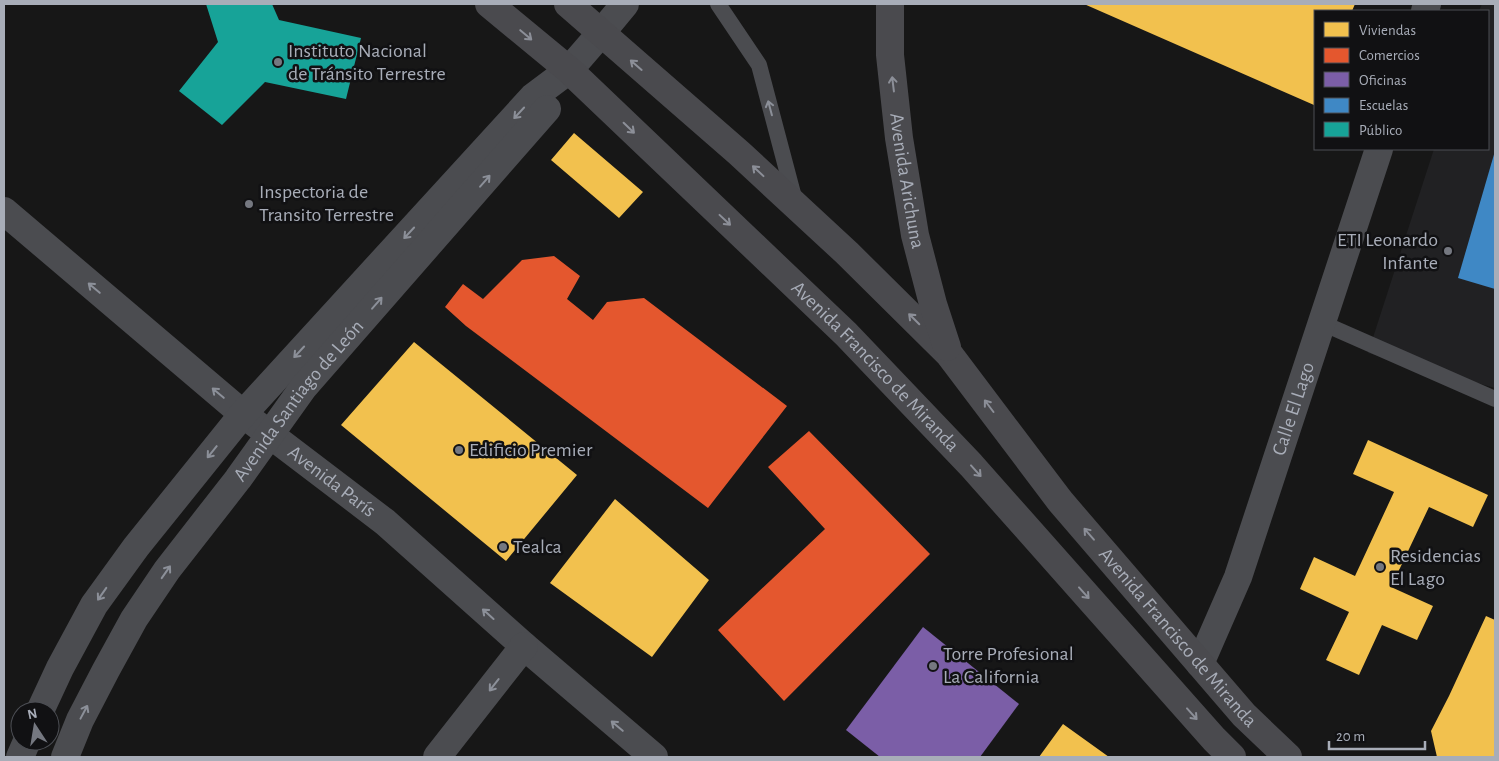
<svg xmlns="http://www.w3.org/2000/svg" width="1499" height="761" viewBox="0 0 1499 761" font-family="'Alegreya Sans',sans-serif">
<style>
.built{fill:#212123}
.homes{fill:#f2c14e}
.shops{fill:#e4572e}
.offices{fill:#7b5ea7}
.schools{fill:#3f88c5}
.public{fill:#17a398}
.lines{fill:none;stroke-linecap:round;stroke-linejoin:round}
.lane{stroke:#4b4c50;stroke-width:16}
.street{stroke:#4b4c50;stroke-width:28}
.secondary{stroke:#4a4a4e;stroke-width:28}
.oneway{stroke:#8c8f98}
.oneway2{stroke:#8c9099}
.poi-dot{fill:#757880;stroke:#111113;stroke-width:2}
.labels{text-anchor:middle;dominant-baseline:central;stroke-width:5;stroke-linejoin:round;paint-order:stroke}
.poi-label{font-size:20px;fill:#a8adb8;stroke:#111113;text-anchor:start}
.street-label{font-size:20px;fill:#a8adb8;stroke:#111113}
</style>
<rect width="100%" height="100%" fill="#171717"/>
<path class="built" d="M 1482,4 L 1495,4 L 1495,388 L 1368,353 L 1434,149 L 1488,149 L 1488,11 L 1479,11 Z"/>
<path class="homes" d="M 1084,4 L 1355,4 L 1352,11 L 1315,11 L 1314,105 Z
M 574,133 L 643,192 L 619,218 L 551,160 Z
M 414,342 L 577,475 L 506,561 L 341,425 Z
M 1368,440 L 1488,495 L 1473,527 L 1429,507 L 1391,587 L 1433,606 L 1417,640 L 1382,625 L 1359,675 L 1326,660 L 1349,612 L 1300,589 L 1314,557 L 1355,576 L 1394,492 L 1353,474 Z
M 615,499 L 709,580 L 652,657 L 550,583 Z
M 1486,616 L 1495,620 L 1495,757 L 1437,757 L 1431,731 L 1449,696 Z
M 1063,724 L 1109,757 L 1039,757 Z"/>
<path class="shops" d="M 554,256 L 580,276 L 567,299 L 593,320 L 607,302 L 644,298 L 787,406 L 708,508 L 466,326 L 445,307 L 463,284 L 483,299 L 522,260 Z
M 809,431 L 930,554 L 784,701 L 718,630 L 825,529 L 768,467 Z"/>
<path class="offices" d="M 923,627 L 1019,704 L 980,757 L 880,757 L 846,730 Z"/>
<path class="schools" d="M 1495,151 L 1495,289 L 1458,278 Z"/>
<path class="public" d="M 206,4 L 272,4 L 279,20 L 361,38 L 346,99 L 265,82 L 222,125 L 179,91 L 218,42 Z"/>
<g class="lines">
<path class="lane" d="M 718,4 L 759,65 L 795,201
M 1322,323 L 1495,399"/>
<g class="street">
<path d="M 1425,11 L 1427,4"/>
<path id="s1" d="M 4,211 L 243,414 L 385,522 L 524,646 L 654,757"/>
<path id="s2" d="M 1200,664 L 1238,577 L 1379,149"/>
<path d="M 40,711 L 60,668 L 94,605 L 136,547 L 243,414 L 533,97 L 569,70 L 601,33 L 625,4"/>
<path d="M 20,757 L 27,741"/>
<path id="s3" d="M 65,757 L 80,720 L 106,670 L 134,619 L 167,570 L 238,479 L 303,388 L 547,109"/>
<path d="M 437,757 L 524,646"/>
</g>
<g class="secondary">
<path id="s4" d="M 489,4 L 569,70 L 846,334 L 971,465 L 1214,739 L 1232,757"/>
<path id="s5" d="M 568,4 L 739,153 L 847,253 L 949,354 L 1060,501 L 1244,715 L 1288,757"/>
<path id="s6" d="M 890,4 L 890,55 L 899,138 L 915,235 L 933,304 L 947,347"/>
</g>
</g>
<defs><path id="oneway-shaft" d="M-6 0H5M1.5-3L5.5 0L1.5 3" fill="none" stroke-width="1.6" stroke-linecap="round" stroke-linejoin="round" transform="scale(1.25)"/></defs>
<g class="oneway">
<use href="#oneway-shaft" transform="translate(526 35) rotate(40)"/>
<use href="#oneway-shaft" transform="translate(636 65) rotate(-139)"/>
<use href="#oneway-shaft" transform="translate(893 84) rotate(-97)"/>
<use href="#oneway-shaft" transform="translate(629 128) rotate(44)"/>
<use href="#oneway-shaft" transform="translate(758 171) rotate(-137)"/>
<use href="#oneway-shaft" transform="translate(725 220) rotate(43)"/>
<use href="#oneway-shaft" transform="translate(914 319) rotate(-135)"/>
<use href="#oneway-shaft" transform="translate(989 406) rotate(-127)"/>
<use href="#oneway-shaft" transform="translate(976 471) rotate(48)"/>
<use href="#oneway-shaft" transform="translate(1089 534) rotate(-131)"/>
<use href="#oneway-shaft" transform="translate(1084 593) rotate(48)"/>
<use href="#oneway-shaft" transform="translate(1192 714) rotate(48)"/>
</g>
<g class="oneway2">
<use href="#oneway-shaft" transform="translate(770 108) rotate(-105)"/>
<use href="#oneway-shaft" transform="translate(519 113) rotate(133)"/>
<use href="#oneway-shaft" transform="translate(485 181) rotate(-49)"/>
<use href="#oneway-shaft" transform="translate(409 233) rotate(133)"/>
<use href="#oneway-shaft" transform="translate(94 288) rotate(-140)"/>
<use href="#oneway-shaft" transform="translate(377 303) rotate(-49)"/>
<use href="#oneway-shaft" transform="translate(299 352) rotate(133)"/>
<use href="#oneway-shaft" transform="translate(218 393) rotate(-140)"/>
<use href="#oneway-shaft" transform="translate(212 452) rotate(129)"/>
<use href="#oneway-shaft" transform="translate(166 572) rotate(-55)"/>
<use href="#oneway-shaft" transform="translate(102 594) rotate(125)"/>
<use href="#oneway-shaft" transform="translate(488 614) rotate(-138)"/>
<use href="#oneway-shaft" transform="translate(494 685) rotate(128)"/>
<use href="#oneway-shaft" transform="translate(84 712) rotate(-62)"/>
<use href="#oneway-shaft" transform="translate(617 726) rotate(-140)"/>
</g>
<g class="poi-dot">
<circle cx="278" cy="62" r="5"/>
<circle cx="249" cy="204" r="5"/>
<circle cx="1448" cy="251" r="5"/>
<circle cx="459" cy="450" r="5"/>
<circle cx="503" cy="547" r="5"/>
<circle cx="1380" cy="567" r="5"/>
<circle cx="933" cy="666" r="5"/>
</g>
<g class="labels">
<g class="poi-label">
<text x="288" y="51">Instituto Nacional<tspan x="288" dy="23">de Tránsito Terrestre</tspan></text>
<text x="259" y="192">Inspectoria de<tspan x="259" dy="23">Transito Terrestre</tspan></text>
<text x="1438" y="240" text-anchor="end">ETI Leonardo<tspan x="1438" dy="23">Infante</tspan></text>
<text x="469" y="450">Edificio Premier</text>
<text x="513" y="547">Tealca</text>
<text x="1390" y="556">Residencias<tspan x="1390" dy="23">El Lago</tspan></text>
<text x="943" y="654">Torre Profesional<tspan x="943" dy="23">La California</tspan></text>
</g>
<g class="street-label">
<text stroke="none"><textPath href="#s6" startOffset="178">Avenida Arichuna</textPath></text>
<text stroke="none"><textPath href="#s4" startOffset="530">Avenida Francisco de Miranda</textPath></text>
<text stroke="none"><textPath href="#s3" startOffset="428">Avenida Santiago de León</textPath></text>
<text stroke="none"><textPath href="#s2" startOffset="272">Calle El Lago</textPath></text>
<text stroke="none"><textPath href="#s1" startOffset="425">Avenida París</textPath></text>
<text stroke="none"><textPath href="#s5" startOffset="882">Avenida Francisco de Miranda</textPath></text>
</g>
</g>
<rect width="1499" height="761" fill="none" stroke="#a8adb8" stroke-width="10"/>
<rect x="1314" y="10" width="175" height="140" fill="#111113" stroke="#4d4f55"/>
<rect x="1324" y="22" width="25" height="15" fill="#f2c14e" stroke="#4d4f55"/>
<text x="1359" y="35" font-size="15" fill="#a8adb8">Viviendas</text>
<rect x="1324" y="48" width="25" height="15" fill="#e4572e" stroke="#4d4f55"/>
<text x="1359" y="60" font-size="15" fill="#a8adb8">Comercios</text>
<rect x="1324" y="72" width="25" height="15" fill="#7b5ea7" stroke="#4d4f55"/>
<text x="1359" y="85" font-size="15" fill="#a8adb8">Oficinas</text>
<rect x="1324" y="98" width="25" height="15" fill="#3f88c5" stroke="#4d4f55"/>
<text x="1359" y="110" font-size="15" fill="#a8adb8">Escuelas</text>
<rect x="1324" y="122" width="25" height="15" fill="#17a398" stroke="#4d4f55"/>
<text x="1359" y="135" font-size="15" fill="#a8adb8">Público</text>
<g transform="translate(35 726) rotate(348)"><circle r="24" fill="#111113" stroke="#4d4f55"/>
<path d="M0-4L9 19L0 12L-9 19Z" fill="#757880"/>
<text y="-8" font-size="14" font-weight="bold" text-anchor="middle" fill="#a8adb8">N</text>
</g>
<path d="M1329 741v8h96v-8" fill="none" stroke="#a8adb8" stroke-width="2.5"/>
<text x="1336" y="741" font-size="15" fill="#a8adb8" stroke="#111113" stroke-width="4" paint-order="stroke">20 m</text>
</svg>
